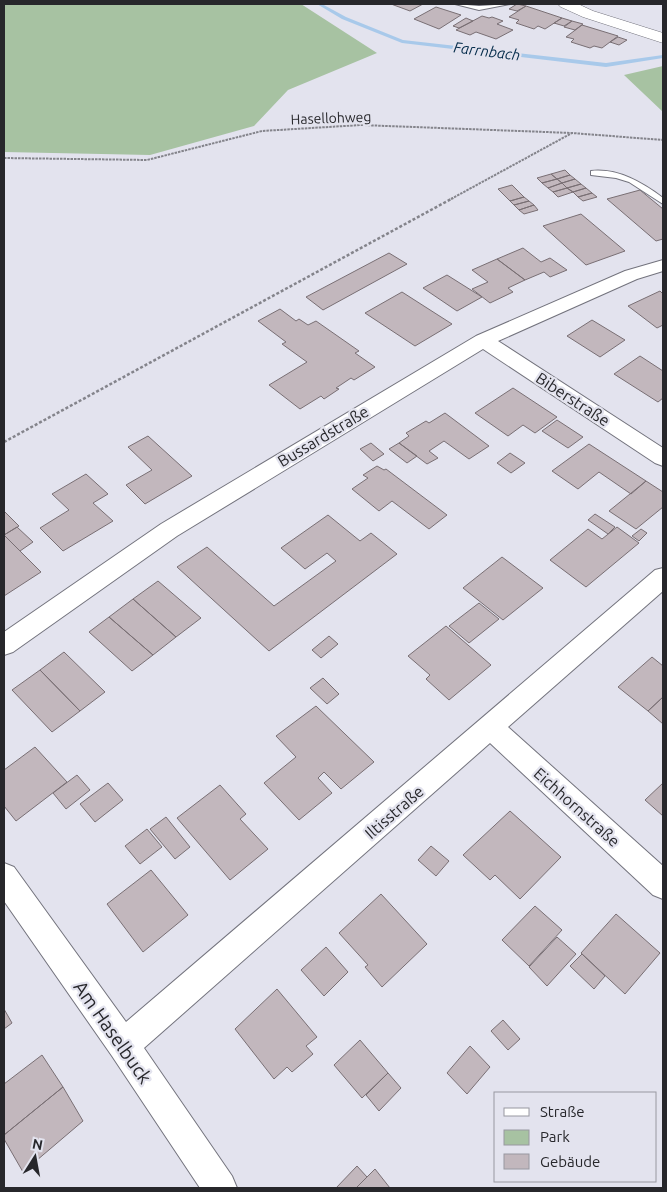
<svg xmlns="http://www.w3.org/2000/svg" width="667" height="1192" viewBox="0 0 667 1192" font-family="Ubuntu,sans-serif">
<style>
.green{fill:#a7c2a2}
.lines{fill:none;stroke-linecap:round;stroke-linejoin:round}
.stream{fill:#a8c9ea;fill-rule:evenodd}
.building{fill:#c2b7bd;stroke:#796f74}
.service-casing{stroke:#73737d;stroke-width:2}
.minor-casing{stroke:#73737d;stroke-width:2}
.tertiary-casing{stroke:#73737d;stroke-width:1}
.path-far1{stroke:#84848b;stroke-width:2;stroke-dasharray:2.5 1;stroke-linecap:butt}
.path{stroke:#84848b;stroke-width:2.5;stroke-dasharray:3 2;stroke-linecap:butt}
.service{fill:#fff;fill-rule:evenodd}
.minor{fill:#fff;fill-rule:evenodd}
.tertiary{fill:#fff;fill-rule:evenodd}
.labels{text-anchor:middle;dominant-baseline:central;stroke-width:4.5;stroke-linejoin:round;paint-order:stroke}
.far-street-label{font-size:14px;fill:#27272b;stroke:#e3e3ee}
.far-water-label{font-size:15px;font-style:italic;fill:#052c4b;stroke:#e3e3ee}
.street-label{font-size:16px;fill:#27272b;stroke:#e3e3ee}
.near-street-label{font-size:19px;fill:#27272b;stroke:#e3e3ee}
</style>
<rect width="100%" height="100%" fill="#e3e3ee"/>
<path class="green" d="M 4,4 L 301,4 L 377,53 L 288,90 L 254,126 L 150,155 L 4,152 Z
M 663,66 L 663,112 L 624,75 Z"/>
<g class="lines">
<path class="stream" d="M 317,4 L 322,4 L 346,17 L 403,40 L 606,63 L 663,55 L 663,58 L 606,67 L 402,43 L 342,19 Z"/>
</g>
<path class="building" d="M 391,4 L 423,4 L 410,11 Z
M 517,4 L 526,6 L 517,11 L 509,9 Z
M 526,6 L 562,18 L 545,29 L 538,26 L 534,29 L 516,23 L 519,20 L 509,17 Z
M 436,7 L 461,15 L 439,29 L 414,19 Z
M 482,16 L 489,18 L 492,17 L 503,21 L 497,24 L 513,30 L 496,39 L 476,32 L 470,35 L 456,30 Z
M 466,18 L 473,21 L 459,28 L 453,26 Z
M 562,18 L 572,21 L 564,26 L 554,23 Z
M 572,21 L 583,24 L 575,30 L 564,27 Z
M 582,25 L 618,36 L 602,48 L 594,46 L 590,48 L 571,42 L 574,39 L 566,37 Z
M 618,37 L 627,40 L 619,45 L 610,42 Z
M 565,170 L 570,175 L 557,179 L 551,174 Z
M 551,174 L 557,179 L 542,183 L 537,178 Z
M 570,175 L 575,179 L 562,183 L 557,179 Z
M 557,179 L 562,183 L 548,188 L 542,183 Z
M 575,179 L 581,184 L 567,188 L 562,183 Z
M 562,183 L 567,188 L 553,192 L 548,188 Z
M 581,184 L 586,188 L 573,192 L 567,188 Z
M 512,185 L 524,197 L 510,201 L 498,189 Z
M 567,188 L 573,192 L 558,197 L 553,192 Z
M 586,188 L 592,193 L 578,197 L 573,192 Z
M 640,190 L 663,209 L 663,239 L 656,241 L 607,199 Z
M 592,193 L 597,197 L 583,201 L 578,197 Z
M 524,197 L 529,201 L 514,205 L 510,201 Z
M 529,201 L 534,205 L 519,210 L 514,205 Z
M 534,205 L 538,210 L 524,214 L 519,210 Z
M 581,214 L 625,251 L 586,265 L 543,226 Z
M 523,248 L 541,262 L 550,258 L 567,270 L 550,277 L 544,272 L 525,280 L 497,259 Z
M 389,253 L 407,264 L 323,310 L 306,297 Z
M 497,259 L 525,280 L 508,288 L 513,292 L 490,303 L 472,289 L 488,282 L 472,270 Z
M 447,275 L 482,297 L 457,311 L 423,288 Z
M 660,291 L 663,294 L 663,325 L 657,328 L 628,306 Z
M 402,292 L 452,324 L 415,346 L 365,313 Z
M 280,309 L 296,321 L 299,319 L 308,325 L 316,321 L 359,351 L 355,353 L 375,367 L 354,380 L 351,378 L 336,388 L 339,389 L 324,399 L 321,396 L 300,409 L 269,385 L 307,362 L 282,344 L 286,342 L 258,321 Z
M 592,320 L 625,340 L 600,357 L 567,336 Z
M 640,356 L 663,371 L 663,398 L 658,402 L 614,374 Z
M 513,388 L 557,417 L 535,433 L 523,425 L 508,436 L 475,413 Z
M 445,413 L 489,446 L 469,459 L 444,441 L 429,451 L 438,458 L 427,464 L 399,443 L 409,436 L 406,433 L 426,421 L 429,423 Z
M 557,420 L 583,437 L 568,448 L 542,431 Z
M 148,436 L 192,476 L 145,504 L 126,485 L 152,470 L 128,447 Z
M 371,443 L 384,454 L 373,461 L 360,449 Z
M 399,443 L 417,456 L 407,463 L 389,449 Z
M 589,444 L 646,481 L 631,494 L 599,472 L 578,489 L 552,471 Z
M 510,453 L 525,463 L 511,473 L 497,463 Z
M 377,466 L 384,470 L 386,469 L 447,515 L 429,529 L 392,501 L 379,511 L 352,489 L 368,478 L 363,475 Z
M 86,474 L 108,494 L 93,503 L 113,521 L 63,551 L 40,528 L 69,510 L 52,494 Z
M 646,481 L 663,492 L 663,507 L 636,529 L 609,511 Z
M 4,511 L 19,526 L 4,535 L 41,572 L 4,596 Z
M 595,514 L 615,527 L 608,534 L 588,520 Z
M 328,515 L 360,541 L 371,533 L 397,554 L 269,651 L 177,567 L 207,547 L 274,606 L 336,561 L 327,553 L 305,569 L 281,548 Z
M 17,527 L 33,542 L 20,551 L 4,535 Z
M 617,527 L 639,543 L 586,587 L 550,560 L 588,529 L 602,539 Z
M 641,529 L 647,533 L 639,541 L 632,536 Z
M 502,557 L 543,588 L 503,620 L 463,588 Z
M 158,581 L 201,618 L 176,637 L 133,599 Z
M 133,599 L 176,637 L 153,655 L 109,617 Z
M 479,603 L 499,619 L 469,643 L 449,626 Z
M 109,617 L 153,655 L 132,671 L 89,632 Z
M 446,626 L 491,665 L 449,700 L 426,679 L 430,675 L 408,656 Z
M 329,636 L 338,644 L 321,658 L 312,650 Z
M 64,652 L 105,692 L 80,711 L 40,670 Z
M 652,657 L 663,666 L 663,697 L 648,711 L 618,687 Z
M 40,670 L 80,711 L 52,732 L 12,690 Z
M 323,678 L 339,694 L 327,704 L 310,688 Z
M 663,697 L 663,724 L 648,711 Z
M 316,706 L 374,762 L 341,789 L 324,772 L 318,778 L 332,793 L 299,820 L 264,783 L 296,757 L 276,736 Z
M 35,747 L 67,782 L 16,821 L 4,806 L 4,770 Z
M 77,775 L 90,790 L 66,809 L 53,793 Z
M 108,783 L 123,800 L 95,822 L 80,804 Z
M 663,783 L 663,816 L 645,800 Z
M 220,785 L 246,814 L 240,819 L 268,849 L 230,880 L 177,818 Z
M 510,811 L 561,857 L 520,899 L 495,875 L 490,880 L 463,855 Z
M 166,817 L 190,847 L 175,859 L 150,829 Z
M 147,829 L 162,847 L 140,864 L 125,846 Z
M 431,846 L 449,861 L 436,876 L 418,860 Z
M 151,870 L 188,915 L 143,952 L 107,904 Z
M 381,894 L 427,944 L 382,987 L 365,967 L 368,965 L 339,933 Z
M 535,906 L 562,930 L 529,966 L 502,940 Z
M 616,914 L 660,953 L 625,994 L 581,953 Z
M 557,937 L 576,954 L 547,986 L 529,967 Z
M 326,947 L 348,972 L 324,996 L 301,970 Z
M 582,954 L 605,976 L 594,989 L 570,966 Z
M 277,989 L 317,1037 L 306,1046 L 313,1054 L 292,1072 L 287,1067 L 274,1079 L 235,1029 Z
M 4,1009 L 12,1023 L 4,1029 Z
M 503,1020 L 520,1039 L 508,1050 L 491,1031 Z
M 360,1040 L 388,1073 L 362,1098 L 334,1065 Z
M 470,1046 L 490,1067 L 467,1094 L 447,1073 Z
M 42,1055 L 63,1087 L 4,1135 L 4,1084 Z
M 388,1073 L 401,1088 L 379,1111 L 366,1095 Z
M 63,1087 L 83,1121 L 23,1172 L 4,1139 L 4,1135 Z
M 357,1166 L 367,1177 L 356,1188 L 336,1188 Z
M 375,1169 L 390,1188 L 356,1188 Z"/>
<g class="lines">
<g class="service-casing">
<path id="service" d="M 455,4 L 479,6 L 510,4 L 479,10 Z
M 591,171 C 618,168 643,183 663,198 L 663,204 L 629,182 L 616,178 L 591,175 Z"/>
</g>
<g class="minor-casing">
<path id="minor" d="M 663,260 L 663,271 L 637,279 L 498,341 L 663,448 L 663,466 L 655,463 L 483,349 L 177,536 L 13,652 L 4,655 L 4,632 L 161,524 L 476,336 L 625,271 Z
M 663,568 L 663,591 L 508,727 L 663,866 L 663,899 L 653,895 L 490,743 L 144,1048 L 232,1176 L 237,1188 L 200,1188 L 112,1056 L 4,901 L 4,863 L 14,867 L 126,1022 L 655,570 Z"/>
</g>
<g class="tertiary-casing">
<path id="tertiary" d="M 558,4 L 578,4 L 593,11 L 663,33 L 663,43 L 583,17 L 561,7 Z"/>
</g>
<path class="path-far1" d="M 4,158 L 147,160 L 262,131 L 361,125 L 572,133 L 663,140
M 451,199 L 572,133"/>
<path class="path" d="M 4,442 L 453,198"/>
<use href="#service" class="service"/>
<use href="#minor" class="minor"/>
<use href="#tertiary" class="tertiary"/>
</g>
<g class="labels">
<g class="far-street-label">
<text transform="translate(331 118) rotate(-2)">Hasellohweg</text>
</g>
<g class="far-water-label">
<text transform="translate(487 51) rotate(7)">Farrnbach</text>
</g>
<g class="street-label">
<text transform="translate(573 399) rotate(33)">Biberstraße</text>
<text transform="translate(323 436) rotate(-31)">Bussardstraße</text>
<text transform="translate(577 807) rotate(42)">Eichhornstraße</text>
<text transform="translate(394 812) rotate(-41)">Iltisstraße</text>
</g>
<g class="near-street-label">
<text transform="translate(113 1032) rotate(55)">Am Haselbuck</text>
</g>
</g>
<rect width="667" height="1192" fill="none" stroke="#27272b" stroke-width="10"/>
<rect x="494" y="1092" width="162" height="90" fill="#e3e3ee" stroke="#9898a0"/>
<rect x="504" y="1108" width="25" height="8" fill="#ffffff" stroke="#9898a0"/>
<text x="540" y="1117" font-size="15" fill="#27272b">Straße</text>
<rect x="504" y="1130" width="25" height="15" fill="#a7c2a2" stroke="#9898a0"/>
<text x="540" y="1142" font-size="15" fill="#27272b">Park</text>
<rect x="504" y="1154" width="25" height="15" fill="#c2b7bd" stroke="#9898a0"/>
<text x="540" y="1167" font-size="15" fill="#27272b">Gebäude</text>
<g transform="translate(35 1157) rotate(11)" stroke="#e3e3ee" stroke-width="4" paint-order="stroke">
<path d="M0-4L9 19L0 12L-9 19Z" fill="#27272b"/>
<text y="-8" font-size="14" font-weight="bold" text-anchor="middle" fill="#27272b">N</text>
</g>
</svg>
